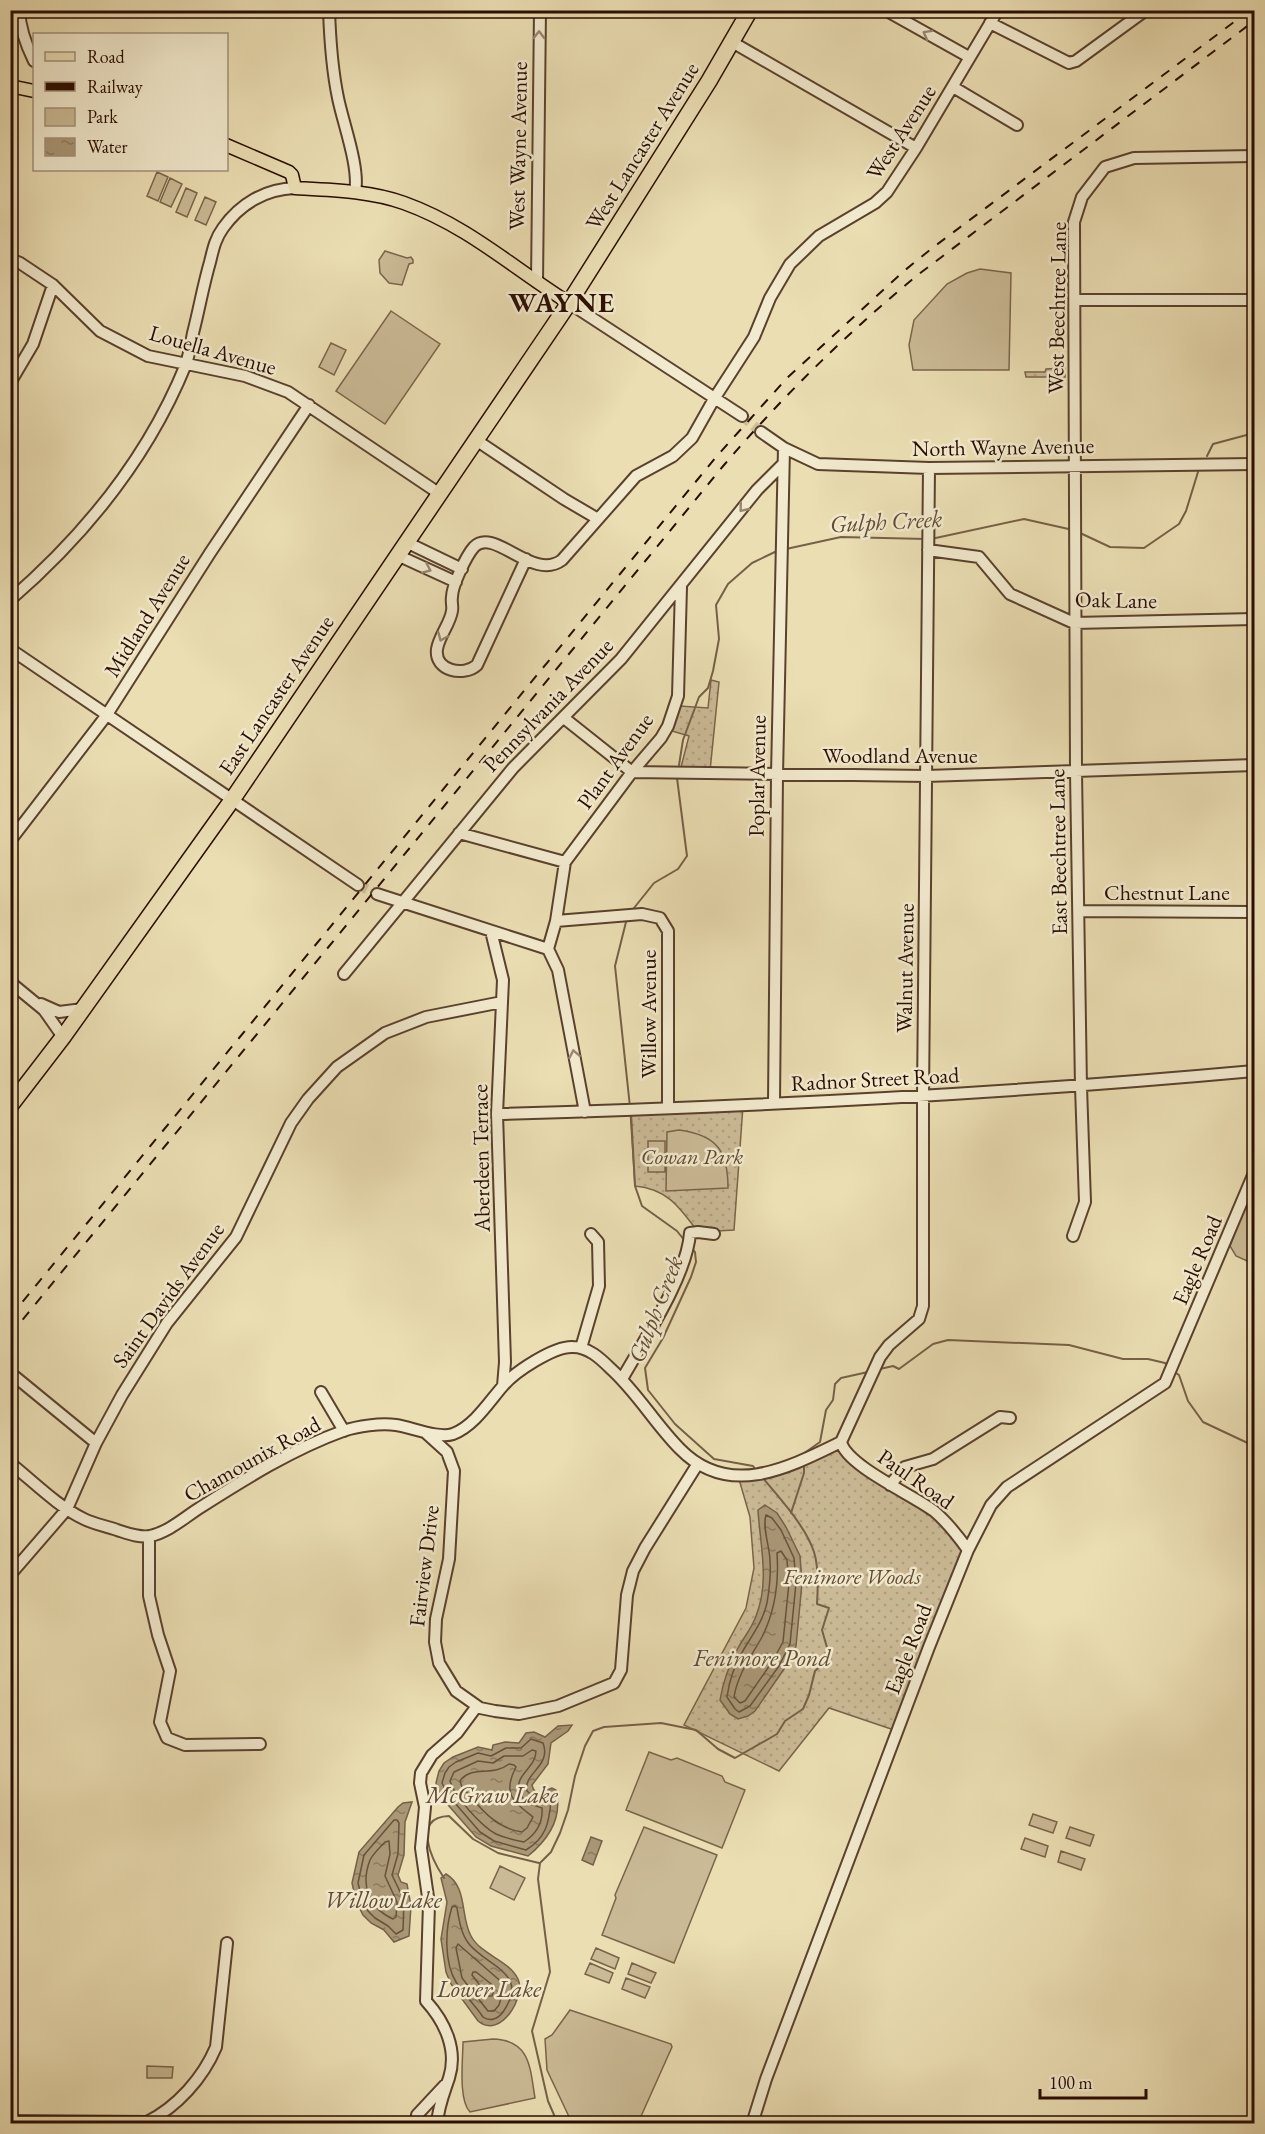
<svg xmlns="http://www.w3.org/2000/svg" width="1265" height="2134" viewBox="0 0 1265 2134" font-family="'EB Garamond',serif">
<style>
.green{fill:url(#green-dots);stroke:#7a644a;stroke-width:1.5}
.pitch{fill:#caba95;stroke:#7a644a;stroke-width:1.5}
.water{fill:url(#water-ripples);stroke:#766047;stroke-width:1.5}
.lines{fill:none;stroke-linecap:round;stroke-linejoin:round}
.shore{stroke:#69523b;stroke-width:1.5}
.stream{stroke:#766047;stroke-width:2}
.minor-tunnel{stroke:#cebf98;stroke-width:10;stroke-dasharray:10 5;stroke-linecap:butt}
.minor-casing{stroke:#5a412d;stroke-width:14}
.major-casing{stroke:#290d00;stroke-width:15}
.highway-casing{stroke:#290d00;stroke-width:18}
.minor{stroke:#f2eace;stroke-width:10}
.major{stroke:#ebdeb3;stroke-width:12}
.highway{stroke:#ebdeb3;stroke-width:15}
.rail{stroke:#290d00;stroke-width:2;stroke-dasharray:10 10;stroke-linecap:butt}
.oneway{stroke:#988771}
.labels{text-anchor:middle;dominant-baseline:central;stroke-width:5;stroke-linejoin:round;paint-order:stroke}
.street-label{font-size:22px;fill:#290d00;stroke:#f2eace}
.park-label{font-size:22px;font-style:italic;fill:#614a34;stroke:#f2eace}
.water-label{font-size:24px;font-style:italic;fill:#634b35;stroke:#f2eace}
.district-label{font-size:28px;font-weight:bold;letter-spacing:1.5px;fill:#290d00;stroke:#f2eace}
</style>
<defs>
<pattern id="green-dots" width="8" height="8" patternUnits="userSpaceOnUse" patternTransform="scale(1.5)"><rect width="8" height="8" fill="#caba95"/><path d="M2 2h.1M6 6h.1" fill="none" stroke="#ae9f7f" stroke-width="1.8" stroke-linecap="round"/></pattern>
<pattern id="water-ripples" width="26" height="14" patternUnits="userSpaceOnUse" patternTransform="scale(1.5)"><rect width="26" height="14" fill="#a99776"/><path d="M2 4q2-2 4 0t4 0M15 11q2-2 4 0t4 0" fill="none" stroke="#8a7a5e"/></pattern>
</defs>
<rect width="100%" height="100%" fill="#ebdeb3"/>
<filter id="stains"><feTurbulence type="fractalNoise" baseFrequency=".00333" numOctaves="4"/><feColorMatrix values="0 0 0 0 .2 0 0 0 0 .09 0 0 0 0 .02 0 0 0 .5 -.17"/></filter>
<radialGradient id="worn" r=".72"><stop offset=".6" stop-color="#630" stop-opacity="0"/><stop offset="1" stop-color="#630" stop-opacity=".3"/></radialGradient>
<path class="green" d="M 1065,368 L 1065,377 L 1026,377 L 1025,372 L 1045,372 L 1046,369 Z
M 711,680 L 719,682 L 710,771 L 680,771 L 689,736 L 672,731 L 680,706 L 708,708 Z
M 743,1106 L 734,1230 L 698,1232 C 680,1208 668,1189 635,1186 L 630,1109 Z
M 841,1442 L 866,1468 L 912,1497 L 968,1550 L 897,1731 L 829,1708 L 779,1771 L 684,1725 L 746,1608 L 754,1568 L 750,1517 L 738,1476 L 759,1474 Z"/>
<path class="pitch" d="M 157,172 L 168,177 L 158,201 L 147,196 Z
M 170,178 L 182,184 L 171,207 L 160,202 Z
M 186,188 L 197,193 L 187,217 L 176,212 Z
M 205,197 L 216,202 L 206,225 L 195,220 Z
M 385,251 L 407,258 L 411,257 L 413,260 L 413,263 L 409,264 L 402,285 L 389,283 L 380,273 L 379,260 Z
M 980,269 L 1011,273 L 1009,370 L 913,370 L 909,345 L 914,320 L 947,284 L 967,273 Z
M 391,311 L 440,344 L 385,424 L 336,391 Z
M 331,343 L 346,350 L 334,375 L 319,367 Z
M 679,1130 C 717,1135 728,1151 728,1188 L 666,1191 L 667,1132 Z
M 648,1141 L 665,1141 L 665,1172 L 648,1172 Z
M 1254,1180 L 1254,1264 L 1236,1256 L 1230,1246 Z
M 649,1752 L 671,1760 L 677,1758 L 722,1776 L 725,1782 L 745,1790 L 722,1848 L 626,1810 Z
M 1033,1814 L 1057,1822 L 1053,1833 L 1029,1825 Z
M 644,1827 L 717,1855 L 674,1963 L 602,1935 L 616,1898 L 615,1895 Z
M 1070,1827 L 1094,1835 L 1090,1846 L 1066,1838 Z
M 1025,1838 L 1048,1846 L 1045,1857 L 1021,1849 Z
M 1061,1851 L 1085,1859 L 1081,1870 L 1058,1862 Z
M 500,1866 L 525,1878 L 514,1900 L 490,1888 Z
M 596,1948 L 619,1958 L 615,1969 L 591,1959 Z
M 590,1963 L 613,1973 L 609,1983 L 585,1974 Z
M 632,1963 L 656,1973 L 651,1983 L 628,1974 Z
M 626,1978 L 650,1987 L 645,1998 L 622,1989 Z
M 570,2010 L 671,2044 L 672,2047 L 638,2123 L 573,2124 L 571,2121 L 547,2070 L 545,2039 L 552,2035 Z
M 493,2039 C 531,2040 530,2069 535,2098 L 470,2112 C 458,2100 463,2059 463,2042 Z
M 147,2066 L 173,2067 L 172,2078 L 147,2078 Z"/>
<path class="water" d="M 765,1505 L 777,1513 L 786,1527 L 800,1556 L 802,1583 L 796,1646 L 784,1669 L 755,1711 L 748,1716 L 738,1719 L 730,1714 L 720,1700 C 723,1682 729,1665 738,1648 C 744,1637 752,1628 756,1616 C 770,1581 760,1545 758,1510 Z
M 572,1725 L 568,1731 L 551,1743 L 548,1764 L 532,1785 C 535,1798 544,1791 552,1788 L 556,1790 C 563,1818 549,1839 528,1856 L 491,1846 L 476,1837 L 442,1798 L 436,1783 L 439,1771 L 444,1763 L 453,1757 L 478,1747 L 492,1750 L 493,1745 L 505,1742 L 519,1743 L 526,1733 L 534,1732 L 545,1737 L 558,1726 Z
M 412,1802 L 405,1822 L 404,1855 L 398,1875 L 401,1882 L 407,1884 L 411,1906 L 409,1936 L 394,1942 L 384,1930 L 371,1923 L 363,1915 L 356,1901 L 352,1883 L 359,1852 L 398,1807 L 403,1803 Z
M 591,1837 L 602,1841 L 593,1865 L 582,1860 Z
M 446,1874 C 468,1887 460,1916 471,1936 C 481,1955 509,1960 518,1979 C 526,1996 501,2040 478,2021 L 451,1984 L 446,1972 L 441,1939 L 447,1902 L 441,1878 Z"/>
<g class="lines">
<path class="shore" d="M 766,1515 L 772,1518 L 781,1530 L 794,1558 L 796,1583 L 790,1644 L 779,1666 L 750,1706 L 739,1712 L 735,1709 L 727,1697 C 729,1681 735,1664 744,1649 C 753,1634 763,1621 767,1603 C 769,1591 771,1574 770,1561 C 770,1547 762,1528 766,1515 Z
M 781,1551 L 787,1560 L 789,1583 L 783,1642 L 772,1662 L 745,1701 L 740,1703 L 734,1697 C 738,1673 751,1657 762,1637 C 775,1611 779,1582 777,1553 Z
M 531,1739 L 543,1743 C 552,1766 523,1773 527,1791 L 535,1798 L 548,1798 L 551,1801 C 549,1823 546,1838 526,1850 L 494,1841 L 480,1832 L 448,1795 L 442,1783 L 445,1773 L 449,1767 L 456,1762 L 478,1753 L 491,1756 L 506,1748 L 521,1748 Z
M 532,1750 L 536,1751 C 536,1768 515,1774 519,1791 C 523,1803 533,1805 542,1808 C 543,1822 536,1834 524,1842 C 514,1840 505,1838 496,1834 C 481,1826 455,1797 450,1781 L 454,1772 L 478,1761 L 493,1763 L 504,1756 L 523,1756 Z
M 509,1764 L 514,1765 L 516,1767 C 502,1794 513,1801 533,1817 L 527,1828 L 522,1832 C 494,1828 480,1807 462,1787 L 460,1781 C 470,1765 493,1777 509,1764 Z
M 394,1820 L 397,1820 L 399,1823 L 398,1854 L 392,1875 L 404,1900 L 403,1930 L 396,1934 L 388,1926 L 375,1918 L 368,1911 L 362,1899 L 358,1883 L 364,1855 Z
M 389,1841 L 390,1854 L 385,1876 L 397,1902 L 396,1917 L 393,1919 C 369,1908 360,1886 370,1860 C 373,1854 380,1847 385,1842 Z
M 455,1906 L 457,1908 C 459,1920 461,1934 469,1944 C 489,1968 530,1973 503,2012 C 498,2019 490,2022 483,2017 C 475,2005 464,1995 456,1982 C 444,1962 445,1929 452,1907 Z
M 458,1944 L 505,1985 L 499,2005 L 494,2011 L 488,2011 L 462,1978 L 456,1948 Z
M 473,1972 L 476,1972 L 495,1987 L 492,1996 L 488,1996 L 472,1975 Z"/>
<path class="stream" d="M 1207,456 L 1213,444 L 1254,433
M 1078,532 L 1110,547 L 1144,548 L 1179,524 L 1186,511 L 1198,472
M 931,539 L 1024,519 L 1073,530
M 786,549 L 841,537 L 926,539
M 679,765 L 683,740 L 699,697 L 708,688 L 713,671 L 719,639 L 716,605 L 728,584 L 752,563 L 777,551
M 634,908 L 654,883 L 678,869 L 687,856 L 677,778
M 626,922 L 615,966 L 630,1107
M 631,1113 L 635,1186 L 642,1206 L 677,1231 L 685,1241
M 691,1247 L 695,1252 L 696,1262 L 691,1277 L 663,1338 L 645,1368 L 648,1390 L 675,1424 L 714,1459 L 753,1466 L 757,1471
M 880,1369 L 893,1366 L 899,1369 L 933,1344 L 948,1340 L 1069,1345 L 1123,1359 L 1148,1359 L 1165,1363 L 1169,1367
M 1173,1371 L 1179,1375 L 1188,1401 L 1203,1422 L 1254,1446
M 803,1456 L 803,1454 L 820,1442 L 826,1410 L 833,1400 L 835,1384 L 841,1378 L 868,1372
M 791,1513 L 804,1473 L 804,1465
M 444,1878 C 432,1860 411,1817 449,1816 L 473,1839 L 498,1853 L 539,1863
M 558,2124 L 548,2101 L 532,2031 L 550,1972 L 538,1879 L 540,1863 L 551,1852 L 560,1833 L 568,1810 L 575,1776 L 585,1746 L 593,1731 L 604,1727 L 661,1723 L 696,1730 L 718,1749 L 735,1758 L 777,1734 L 785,1721 L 803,1709 L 809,1695 L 815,1671 L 830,1658 L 822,1630 L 829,1608 L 817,1604 C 818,1588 819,1567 814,1552 C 806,1527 779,1497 762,1477"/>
<path class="minor-tunnel" d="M 742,416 L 761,432
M 358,885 L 377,894"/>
<g class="minor-casing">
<path id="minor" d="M 19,10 C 20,29 26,45 34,61
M 329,10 C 330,40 332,69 338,98 C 343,123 360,168 355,192
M 885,10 L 969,57
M 990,23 L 1069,63 L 1076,61 L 1146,10
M 732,42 L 916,148
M 953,87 L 1017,125
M 10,259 L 20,263 L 53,285 L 100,331 L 148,356 L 245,376 L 288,392 L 440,494
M 537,282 L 540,10
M 1075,300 L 1254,300
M 569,303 L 742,416
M 10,383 L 33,344 L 53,285
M 761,432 L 784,448 L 818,464 L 929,468 L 1254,464
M 476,440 L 564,499 L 598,519
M 406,542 L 462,569
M 928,550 L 979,557 L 1010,594 L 1074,623 L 1254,619
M 397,555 L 456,582
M 526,559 L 477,665 C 464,677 434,671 437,649 C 439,636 450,624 452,611 C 453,606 451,602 452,597 C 452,586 466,556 474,547 C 494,526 533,582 562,560 L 636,476 L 673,456 L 692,438 L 714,399 L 754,337 L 770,298 L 790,264 L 819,236 L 875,203 L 887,192 L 916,148 L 998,10
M 10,600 C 85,535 148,458 186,364 C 189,355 191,344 193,333 C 199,310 203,286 210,262 C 213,250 215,239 223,228 C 240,204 265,189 295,188
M 10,649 L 358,885
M 564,718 L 632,772 L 926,776 L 1254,765
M 459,833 L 565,862
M 10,841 L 106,716 L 210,553 L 309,405
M 377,894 L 548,949 L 558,970 L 585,1112
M 1079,911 L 1254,912
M 556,921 L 642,914 L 660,918 L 668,931 L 668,1108
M 491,931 L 503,980 L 497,1114 L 505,1362 L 503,1386
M 548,949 L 556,921 L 565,862 L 632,772 L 661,738 L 668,726 L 678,696 L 681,587
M 344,974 L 513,768 L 621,659 L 757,490 L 782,465
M 10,982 L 44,1010 L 63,1037
M 41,1004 L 59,1012 L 83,1009
M 774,1104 L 777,775 L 784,448
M 497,1114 C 750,1107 1002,1094 1254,1071
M 1073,1236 L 1085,1202 L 1081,1087 L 1076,772 L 1074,222 L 1082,197 L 1105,167 L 1134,158 L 1254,156
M 581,1348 L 599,1286 L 598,1242 L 591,1234
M 10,1376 L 13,1375 L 96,1443
M 622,1379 C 644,1340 687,1276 690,1233 L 698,1232 L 714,1234
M 321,1392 L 344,1431
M 426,1433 L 447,1452 L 454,1471 L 449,1559 L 436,1619 L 435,1642 L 439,1663 L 456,1691 L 480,1708 L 495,1711 L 519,1714 L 558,1706 L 614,1683 L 621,1670 L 627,1595 L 633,1571 L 645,1548 L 697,1465
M 841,1442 L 880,1357 L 889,1345 L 919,1319 L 923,1306 L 923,1096 L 929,468
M 841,1442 C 847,1466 913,1495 934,1511 C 947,1522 958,1536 968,1550
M 10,1463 C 34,1482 57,1506 84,1519 C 94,1524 106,1526 117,1530 C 127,1533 139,1538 150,1536 C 169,1532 185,1517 201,1507 C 245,1479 293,1449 343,1431 C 358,1426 380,1423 396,1425 C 411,1427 438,1439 453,1434 C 474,1426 489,1402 502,1387 C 514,1372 554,1346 573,1347 C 588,1347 600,1358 610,1368 C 637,1392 655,1424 680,1449 C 729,1499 788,1468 841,1442
M 890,1485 L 905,1467 L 933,1459 L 1000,1417 L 1010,1418
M 149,1536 L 149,1596 L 158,1635 L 170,1671 L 160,1722 L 167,1738 L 185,1745 L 260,1744
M 10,1575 L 67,1509 L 96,1443 L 122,1395 L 167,1323 L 236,1237 L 291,1123 L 308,1099 L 337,1067 L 385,1033 L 426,1017 L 502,1002
M 10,2121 L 147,2122 C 177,2107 203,2078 216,2047 L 227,1943
M 416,2124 L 417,2115 L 445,2085
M 437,2124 C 438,2107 444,2093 449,2078 C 458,2050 445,2022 426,2001 L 429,1904 L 421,1848 L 425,1807 L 420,1783 L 421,1773 L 432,1755 L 457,1733 L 477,1706
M 752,2124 L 766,2079 L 929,1647 L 968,1550 L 991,1505 L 1007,1487 L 1165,1383 L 1254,1173"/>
</g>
<g class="major-casing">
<path id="major" d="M 10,86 L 34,91
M 226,145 L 289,172 L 292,175 L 295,188 C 332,190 370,191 404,203 C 468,226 513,268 569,303"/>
</g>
<g class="highway-casing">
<path id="highway" d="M 10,1106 L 63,1037 L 232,800 L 569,303 L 709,81 L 750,10"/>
</g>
<use href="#minor" class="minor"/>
<use href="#major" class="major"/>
<use href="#highway" class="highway"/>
<path class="rail" d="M 10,1317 L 716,457 L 787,378 L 904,271 L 931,249 L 1250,10
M 10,1335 L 724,465 C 784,395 848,332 919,274 L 1254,21"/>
</g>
<defs><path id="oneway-chevron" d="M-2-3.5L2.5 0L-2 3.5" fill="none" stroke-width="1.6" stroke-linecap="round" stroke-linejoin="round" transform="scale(1.5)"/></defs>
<g class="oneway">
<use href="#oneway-chevron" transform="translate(927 34) rotate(-151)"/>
<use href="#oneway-chevron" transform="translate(539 35) rotate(-89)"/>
<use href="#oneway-chevron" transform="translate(743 508) rotate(129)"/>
<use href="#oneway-chevron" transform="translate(427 569) rotate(24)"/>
<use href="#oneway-chevron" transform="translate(442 637) rotate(113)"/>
<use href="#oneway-chevron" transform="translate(574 1054) rotate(-101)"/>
</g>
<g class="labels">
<g class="street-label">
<text transform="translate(901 132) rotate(-57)">West Avenue</text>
<text transform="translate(518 146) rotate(-89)">West Wayne Avenue</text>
<text transform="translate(642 146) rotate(-58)">West Lancaster Avenue</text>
<text transform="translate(1057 308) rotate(-89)">West Beechtree Lane</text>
<text transform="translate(213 350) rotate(16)">Louella Avenue</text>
<text transform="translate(1003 447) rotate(-1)">North Wayne Avenue</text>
<text transform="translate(1116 600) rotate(1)">Oak Lane</text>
<text transform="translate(147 615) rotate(-58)">Midland Avenue</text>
<text transform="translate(276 695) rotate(-56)">East Lancaster Avenue</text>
<text transform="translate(548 705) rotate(-46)">Pennsylvania Avenue</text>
<text x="900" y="755">Woodland Avenue</text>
<text transform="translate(615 761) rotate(-54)">Plant Avenue</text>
<text transform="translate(757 776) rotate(-89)">Poplar Avenue</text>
<text transform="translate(1058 852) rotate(-91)">East Beechtree Lane</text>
<text x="1167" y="892">Chestnut Lane</text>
<text transform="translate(905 968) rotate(-89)">Walnut Avenue</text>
<text transform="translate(648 1014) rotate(-90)">Willow Avenue</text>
<text transform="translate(875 1079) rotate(-3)">Radnor Street Road</text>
<text transform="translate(481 1158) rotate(-91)">Aberdeen Terrace</text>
<text transform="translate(1197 1260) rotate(-67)">Eagle Road</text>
<text transform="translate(168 1295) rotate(-54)">Saint Davids Avenue</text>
<text transform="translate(252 1459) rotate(-29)">Chamounix Road</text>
<text transform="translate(916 1479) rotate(35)">Paul Road</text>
<text transform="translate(424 1566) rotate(-83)">Fairview Drive</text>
<text transform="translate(908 1649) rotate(-69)">Eagle Road</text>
</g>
<g class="park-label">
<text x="692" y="1156">Cowan Park</text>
<text x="852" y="1576">Fenimore Woods</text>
</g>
<g class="water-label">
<text transform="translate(886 521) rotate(-3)">Gulph Creek</text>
<text transform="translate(655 1309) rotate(-69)">Gulph Creek</text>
<text x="762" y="1657">Fenimore Pond</text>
<text x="492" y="1794">McGraw Lake</text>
<text x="383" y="1899">Willow Lake</text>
<text x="489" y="1988">Lower Lake</text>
</g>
<g class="district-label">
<text x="562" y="302">WAYNE</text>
</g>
</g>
<rect width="1265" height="2134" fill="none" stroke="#ebdeb3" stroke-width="36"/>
<rect x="12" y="12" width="1241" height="2110" fill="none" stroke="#290d00" stroke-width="3"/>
<rect x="18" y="18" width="1229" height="2098" fill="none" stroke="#290d00" stroke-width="1.5"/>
<rect x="33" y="33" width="195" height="138" fill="#f2eace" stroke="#a2927c" stroke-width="1.5"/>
<rect x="45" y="52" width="30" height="9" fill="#ebdeb3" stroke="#a2927c" stroke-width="1.5"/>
<text x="87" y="63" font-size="18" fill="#290d00">Road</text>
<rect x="45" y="82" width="30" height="9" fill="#290d00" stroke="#a2927c" stroke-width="1.5"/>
<text x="87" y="93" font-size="18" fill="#290d00">Railway</text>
<rect x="45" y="108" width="30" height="18" fill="#caba95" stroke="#a2927c" stroke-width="1.5"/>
<text x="87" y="123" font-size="18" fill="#290d00">Park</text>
<rect x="45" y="138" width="30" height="18" fill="url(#water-ripples)" stroke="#a2927c" stroke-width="1.5"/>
<text x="87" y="153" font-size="18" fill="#290d00">Water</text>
<path d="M1040 2089v9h106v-9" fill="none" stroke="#290d00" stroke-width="3"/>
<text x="1049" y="2089" font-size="18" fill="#290d00" stroke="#f2eace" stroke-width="4.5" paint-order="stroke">100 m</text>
<rect width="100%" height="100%" filter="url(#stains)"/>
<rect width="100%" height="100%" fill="url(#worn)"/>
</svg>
